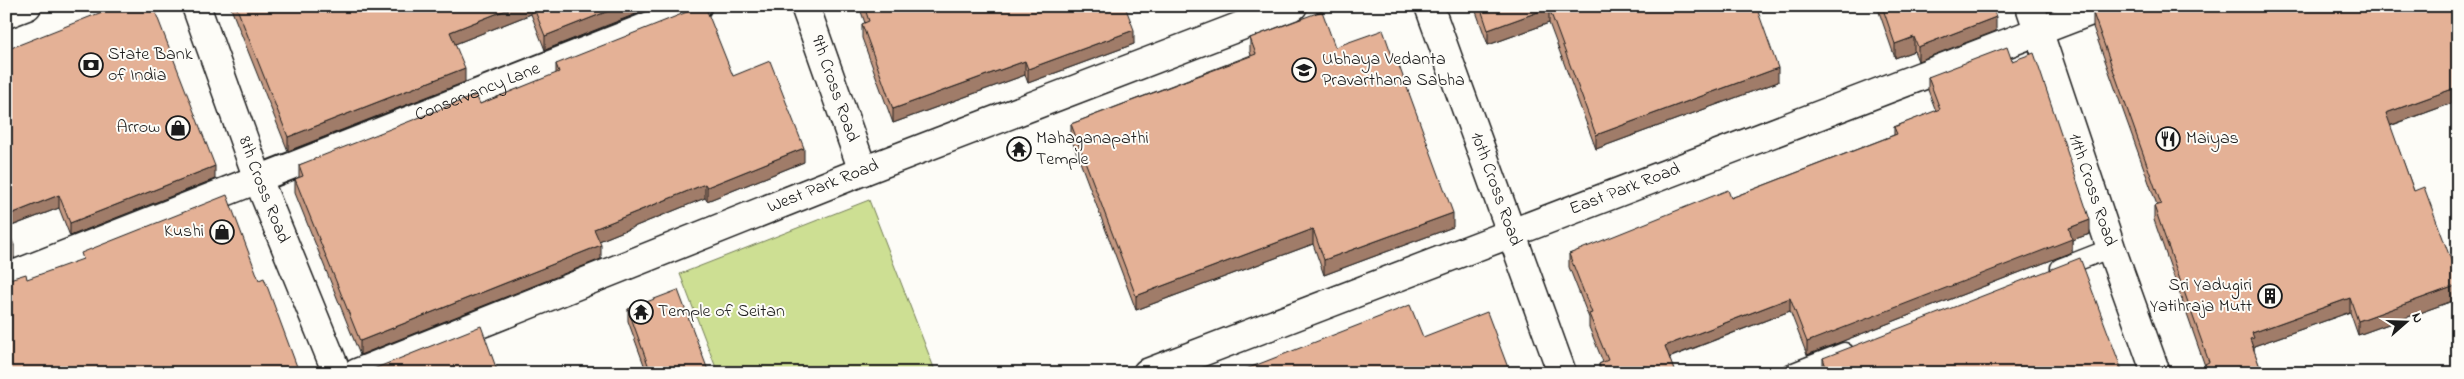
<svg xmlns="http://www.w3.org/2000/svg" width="2464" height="379" viewBox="0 0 2464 379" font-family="'Indie Flower',sans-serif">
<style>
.green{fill:#cddf93;stroke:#747e58}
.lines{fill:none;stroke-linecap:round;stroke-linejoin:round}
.service-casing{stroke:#1c1c1c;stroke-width:21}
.pedestrian-casing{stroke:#1c1c1c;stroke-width:30}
.minor-casing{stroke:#1c1c1c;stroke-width:31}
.tertiary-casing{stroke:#1c1c1c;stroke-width:31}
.primary-casing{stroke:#1c1c1c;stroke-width:31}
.service{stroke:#fdfcf7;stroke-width:18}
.pedestrian{stroke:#fdfcf7;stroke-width:26}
.minor{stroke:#fdfcf7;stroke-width:28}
.tertiary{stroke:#fdfcf7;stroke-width:28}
.primary{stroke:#fdfcf7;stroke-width:28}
.wall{fill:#c49881;stroke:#1c1c1c}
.shaded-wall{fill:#a07c69;stroke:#1c1c1c}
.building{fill:#e4b196;stroke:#1c1c1c}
.labels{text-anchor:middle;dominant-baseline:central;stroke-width:4;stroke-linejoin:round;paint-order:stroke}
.poi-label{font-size:18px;fill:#1c1c1c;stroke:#fdfcf7;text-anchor:start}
.street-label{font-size:18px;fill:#1c1c1c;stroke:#fdfcf7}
</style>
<rect width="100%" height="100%" fill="#fdfcf7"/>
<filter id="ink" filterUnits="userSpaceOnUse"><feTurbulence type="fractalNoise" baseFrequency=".02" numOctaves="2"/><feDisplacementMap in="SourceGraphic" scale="10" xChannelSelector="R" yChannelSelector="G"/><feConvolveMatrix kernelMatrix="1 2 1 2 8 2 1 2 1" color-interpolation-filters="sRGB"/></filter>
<g filter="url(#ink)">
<path class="green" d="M 869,200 L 936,373 L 718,373 L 680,274 Z"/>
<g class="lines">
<g class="service-casing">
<path id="service" d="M 2060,268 L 2111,248
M 1791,373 L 1844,352"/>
</g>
<g class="pedestrian-casing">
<g id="pedestrian">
<path id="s1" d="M 258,179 L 698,6"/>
</g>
</g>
<g class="minor-casing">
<g id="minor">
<path id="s2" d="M 805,6 L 863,171"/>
<path id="s3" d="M 1429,6 L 1562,373"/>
<path d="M 6,278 L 258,179"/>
<path id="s4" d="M 357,373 L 863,171 L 1293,6"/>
<path id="s5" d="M 1147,373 L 2104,6"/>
</g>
</g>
<g class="tertiary-casing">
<g id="tertiary">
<path id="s6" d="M 196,6 L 258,179 L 337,373"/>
<path id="s7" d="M 2030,6 L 2111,248 L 2156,373"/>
</g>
</g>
<g class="primary-casing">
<path id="primary" d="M 6,14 L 27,6"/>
</g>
<use href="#service" class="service"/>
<use href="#pedestrian" class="pedestrian"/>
<use href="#minor" class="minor"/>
<use href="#tertiary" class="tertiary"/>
<use href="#primary" class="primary"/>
</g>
<path class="wall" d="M 230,6 L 656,6 L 545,50 L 531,14 L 455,44 L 465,82 L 288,151 Z
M 859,6 L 1125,6 L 1134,44 L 1028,83 L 1025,75 L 893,123 L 862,38 L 862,24 L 865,23 Z
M 1474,6 L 1756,6 L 1778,82 L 1596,149 L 1549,23 L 1488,45 Z
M 1877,6 L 1992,6 L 1996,31 L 1918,61 L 1914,51 L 1895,58 Z
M 2458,6 L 2458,101 L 2390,126 L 2414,191 L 2458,279 L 2458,299 L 2358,335 L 2350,312 L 2254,346 L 2254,351 L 2262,373 L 2205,373 L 2205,366 L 2154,220 L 2154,206 L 2157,205 L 2093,27 L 2093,13 Z
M 1250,38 L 1335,47 L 1453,227 L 1324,275 L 1313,244 L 1136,310 L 1071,138 L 1071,124 L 1251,55 L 1250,52 Z
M 6,50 L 215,179 L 70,236 L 59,208 L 7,228 L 14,258 L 6,262 Z
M 2012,61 L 2090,234 L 2072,240 L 2072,252 L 1807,355 L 1790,311 L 1669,358 L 1675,373 L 1599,373 L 1599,364 L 1603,362 L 1589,327 L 1589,318 L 1569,267 L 1569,254 L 1731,198 L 1894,135 L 1894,127 L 1936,111 L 1928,90 L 1928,77 Z
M 556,64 L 733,76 L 804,162 L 707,201 L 705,198 L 599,241 L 601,259 L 360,355 L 295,193 L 295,179 L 299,177 L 299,165 L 480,104 L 556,74 Z
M 628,309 L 709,373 L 647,373 L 628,321 Z
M 1823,358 L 2123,373 L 1823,373 Z"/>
<path class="shaded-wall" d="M 516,6 L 531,6 L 531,14 L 450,46 L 450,32 Z
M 621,6 L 656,6 L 545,50 L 545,36 Z
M 1549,8 L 1549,23 L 1488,45 L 1488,30 Z
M 1996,17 L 1996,31 L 1918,61 L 1918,47 Z
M 1134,30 L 1134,44 L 1028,83 L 1028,69 Z
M 1914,37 L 1914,51 L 1895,58 L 1895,44 Z
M 1025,61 L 1025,75 L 893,123 L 893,109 Z
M 465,68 L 465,82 L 288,151 L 288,137 Z
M 1778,68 L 1778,82 L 1596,149 L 1596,135 Z
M 2458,87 L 2458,101 L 2386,127 L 2386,113 Z
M 804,148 L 804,162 L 707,201 L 707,187 Z
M 215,166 L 215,179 L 70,236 L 70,223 Z
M 705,184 L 705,198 L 594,243 L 594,229 Z
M 59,195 L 59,208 L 6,228 L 6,216 Z
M 1453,213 L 1453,227 L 1324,275 L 1324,260 Z
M 2090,220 L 2090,234 L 2072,240 L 2072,252 L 1807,355 L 1807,342 L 2069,228 Z
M 1313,229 L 1313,244 L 1136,310 L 1136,296 Z
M 14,245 L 14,258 L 6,262 L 6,249 Z
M 601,245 L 601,259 L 360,355 L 360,341 Z
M 2458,285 L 2458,299 L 2358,335 L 2358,321 Z
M 1790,298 L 1790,311 L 1665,359 L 1665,346 Z
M 2350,298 L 2350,312 L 2254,346 L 2254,352 L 2250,339 L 2252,333 Z"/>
<path class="building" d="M 117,6 L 153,6 L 215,166 L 70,223 L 59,195 L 6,216 L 6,50 Z
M 236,6 L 516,6 L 450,32 L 465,68 L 288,137 Z
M 533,6 L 621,6 L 545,36 Z
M 702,6 L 705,6 L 733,76 L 770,61 L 804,148 L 707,187 L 705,184 L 594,229 L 601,245 L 360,341 L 295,179 L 303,176 L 299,165 L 476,95 L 480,104 L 559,72 L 556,64 Z
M 864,6 L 1125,6 L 1134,30 L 1028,69 L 1025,61 L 893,109 L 862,24 L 869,21 Z
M 1480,6 L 1756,6 L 1778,68 L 1596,135 L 1549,8 L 1488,30 Z
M 1882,6 L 1992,6 L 1996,17 L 1918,47 L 1914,37 L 1895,44 Z
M 2107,6 L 2458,6 L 2458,87 L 2386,113 L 2414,191 L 2424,187 L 2458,279 L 2458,285 L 2358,321 L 2350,298 L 2252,333 L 2254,338 L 2250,339 L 2262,373 L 2209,373 L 2205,364 L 2209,362 L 2154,206 L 2161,204 L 2093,13 Z
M 1322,11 L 1335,47 L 1383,30 L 1395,64 L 1398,63 L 1453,213 L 1324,260 L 1313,229 L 1136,296 L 1071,124 L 1256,54 L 1250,38 Z
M 2007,47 L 2012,61 L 2034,53 L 2090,220 L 2069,228 L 2072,239 L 1807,342 L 1790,298 L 1665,346 L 1675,373 L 1602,373 L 1599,364 L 1608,360 L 1589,314 L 1592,313 L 1569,254 L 1728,190 L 1731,198 L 1897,134 L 1894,127 L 1940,109 L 1928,77 Z
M 227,195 L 259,280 L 264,278 L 299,372 L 296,373 L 6,373 L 6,280 L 26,274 L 27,279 L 83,259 L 81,253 Z
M 6,225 L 14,245 L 6,249 Z
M 2080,258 L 2123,373 L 1828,373 L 1823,358 Z
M 678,290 L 709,373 L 651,373 L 628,309 Z
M 1410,305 L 1423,337 L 1487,312 L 1510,373 L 1236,373 Z
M 481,326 L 498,373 L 372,373 L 371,370 Z"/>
</g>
<defs>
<g id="bank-ring" transform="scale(1.25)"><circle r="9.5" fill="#fdfcf7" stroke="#1c1c1c" stroke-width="1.5"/><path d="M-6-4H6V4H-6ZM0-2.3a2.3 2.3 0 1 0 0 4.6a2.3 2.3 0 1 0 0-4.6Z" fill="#1c1c1c"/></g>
<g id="school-ring" transform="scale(1.25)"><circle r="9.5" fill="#fdfcf7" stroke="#1c1c1c" stroke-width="1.5"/><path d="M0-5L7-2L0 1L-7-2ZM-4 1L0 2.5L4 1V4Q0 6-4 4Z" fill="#1c1c1c"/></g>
<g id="shop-ring" transform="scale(1.25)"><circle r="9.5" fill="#fdfcf7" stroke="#1c1c1c" stroke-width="1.5"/><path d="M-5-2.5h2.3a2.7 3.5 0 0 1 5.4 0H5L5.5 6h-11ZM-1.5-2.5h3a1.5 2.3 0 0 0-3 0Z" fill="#1c1c1c"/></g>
<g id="restaurant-ring" transform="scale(1.25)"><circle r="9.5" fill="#fdfcf7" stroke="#1c1c1c" stroke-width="1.5"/><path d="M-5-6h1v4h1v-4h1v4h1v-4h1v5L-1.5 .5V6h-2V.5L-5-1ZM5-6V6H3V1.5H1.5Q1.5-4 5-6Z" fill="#1c1c1c"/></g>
<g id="temple-ring" transform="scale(1.25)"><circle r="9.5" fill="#fdfcf7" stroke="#1c1c1c" stroke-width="1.5"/><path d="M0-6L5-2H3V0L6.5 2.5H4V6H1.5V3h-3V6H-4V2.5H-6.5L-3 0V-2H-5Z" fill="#1c1c1c"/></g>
<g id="building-ring" transform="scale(1.25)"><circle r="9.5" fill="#fdfcf7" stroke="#1c1c1c" stroke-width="1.5"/><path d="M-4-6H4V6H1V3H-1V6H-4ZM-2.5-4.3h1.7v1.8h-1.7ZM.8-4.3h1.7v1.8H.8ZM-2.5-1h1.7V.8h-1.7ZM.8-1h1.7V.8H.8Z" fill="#1c1c1c"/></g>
</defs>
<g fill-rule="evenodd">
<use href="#bank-ring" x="91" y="65"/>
<use href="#school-ring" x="1304" y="70"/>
<use href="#shop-ring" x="178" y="128"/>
<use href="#restaurant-ring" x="2168" y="139"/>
<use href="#temple-ring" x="1019" y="149"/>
<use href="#shop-ring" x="222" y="232"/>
<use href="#building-ring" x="2270" y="296"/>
<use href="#temple-ring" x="641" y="312"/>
</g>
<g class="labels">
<g class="poi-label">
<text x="108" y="55">State Bank<tspan x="108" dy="21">of India</tspan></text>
<text x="1322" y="60">Ubhaya Vedanta<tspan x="1322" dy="21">Pravarthana Sabha</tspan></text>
<text x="160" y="128" text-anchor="end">Arrow</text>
<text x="1036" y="139">Mahaganapathi<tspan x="1036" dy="21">Temple</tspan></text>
<text x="2186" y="139">Maiyas</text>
<text x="204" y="232" text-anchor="end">Kushi</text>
<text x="2252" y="286" text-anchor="end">Sri Yadugiri<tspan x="2252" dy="21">Yatihraja Mutt</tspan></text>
<text x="658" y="312">Temple of Seitan</text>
</g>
<g class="street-label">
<text stroke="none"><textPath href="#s2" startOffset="88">9th Cross Road</textPath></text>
<text stroke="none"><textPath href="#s1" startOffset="236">Conservancy Lane</textPath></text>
<text stroke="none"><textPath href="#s4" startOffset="502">West Park Road</textPath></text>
<text stroke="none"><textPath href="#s6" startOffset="196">8th Cross Road</textPath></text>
<text stroke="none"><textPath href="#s3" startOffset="195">10th Cross Road</textPath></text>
<text stroke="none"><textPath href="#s7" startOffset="194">11th Cross Road</textPath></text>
<text stroke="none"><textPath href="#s5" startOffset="512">East Park Road</textPath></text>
</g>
</g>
<rect width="2464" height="379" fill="none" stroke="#fdfcf7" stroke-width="25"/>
<rect x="12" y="12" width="2439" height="354" fill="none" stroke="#1c1c1c" stroke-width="2" filter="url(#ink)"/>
<g transform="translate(2406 322) rotate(70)" stroke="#fdfcf7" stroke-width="4" paint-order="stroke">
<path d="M0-4L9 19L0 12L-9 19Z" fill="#1c1c1c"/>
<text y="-8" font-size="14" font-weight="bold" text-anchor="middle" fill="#1c1c1c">N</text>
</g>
</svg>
